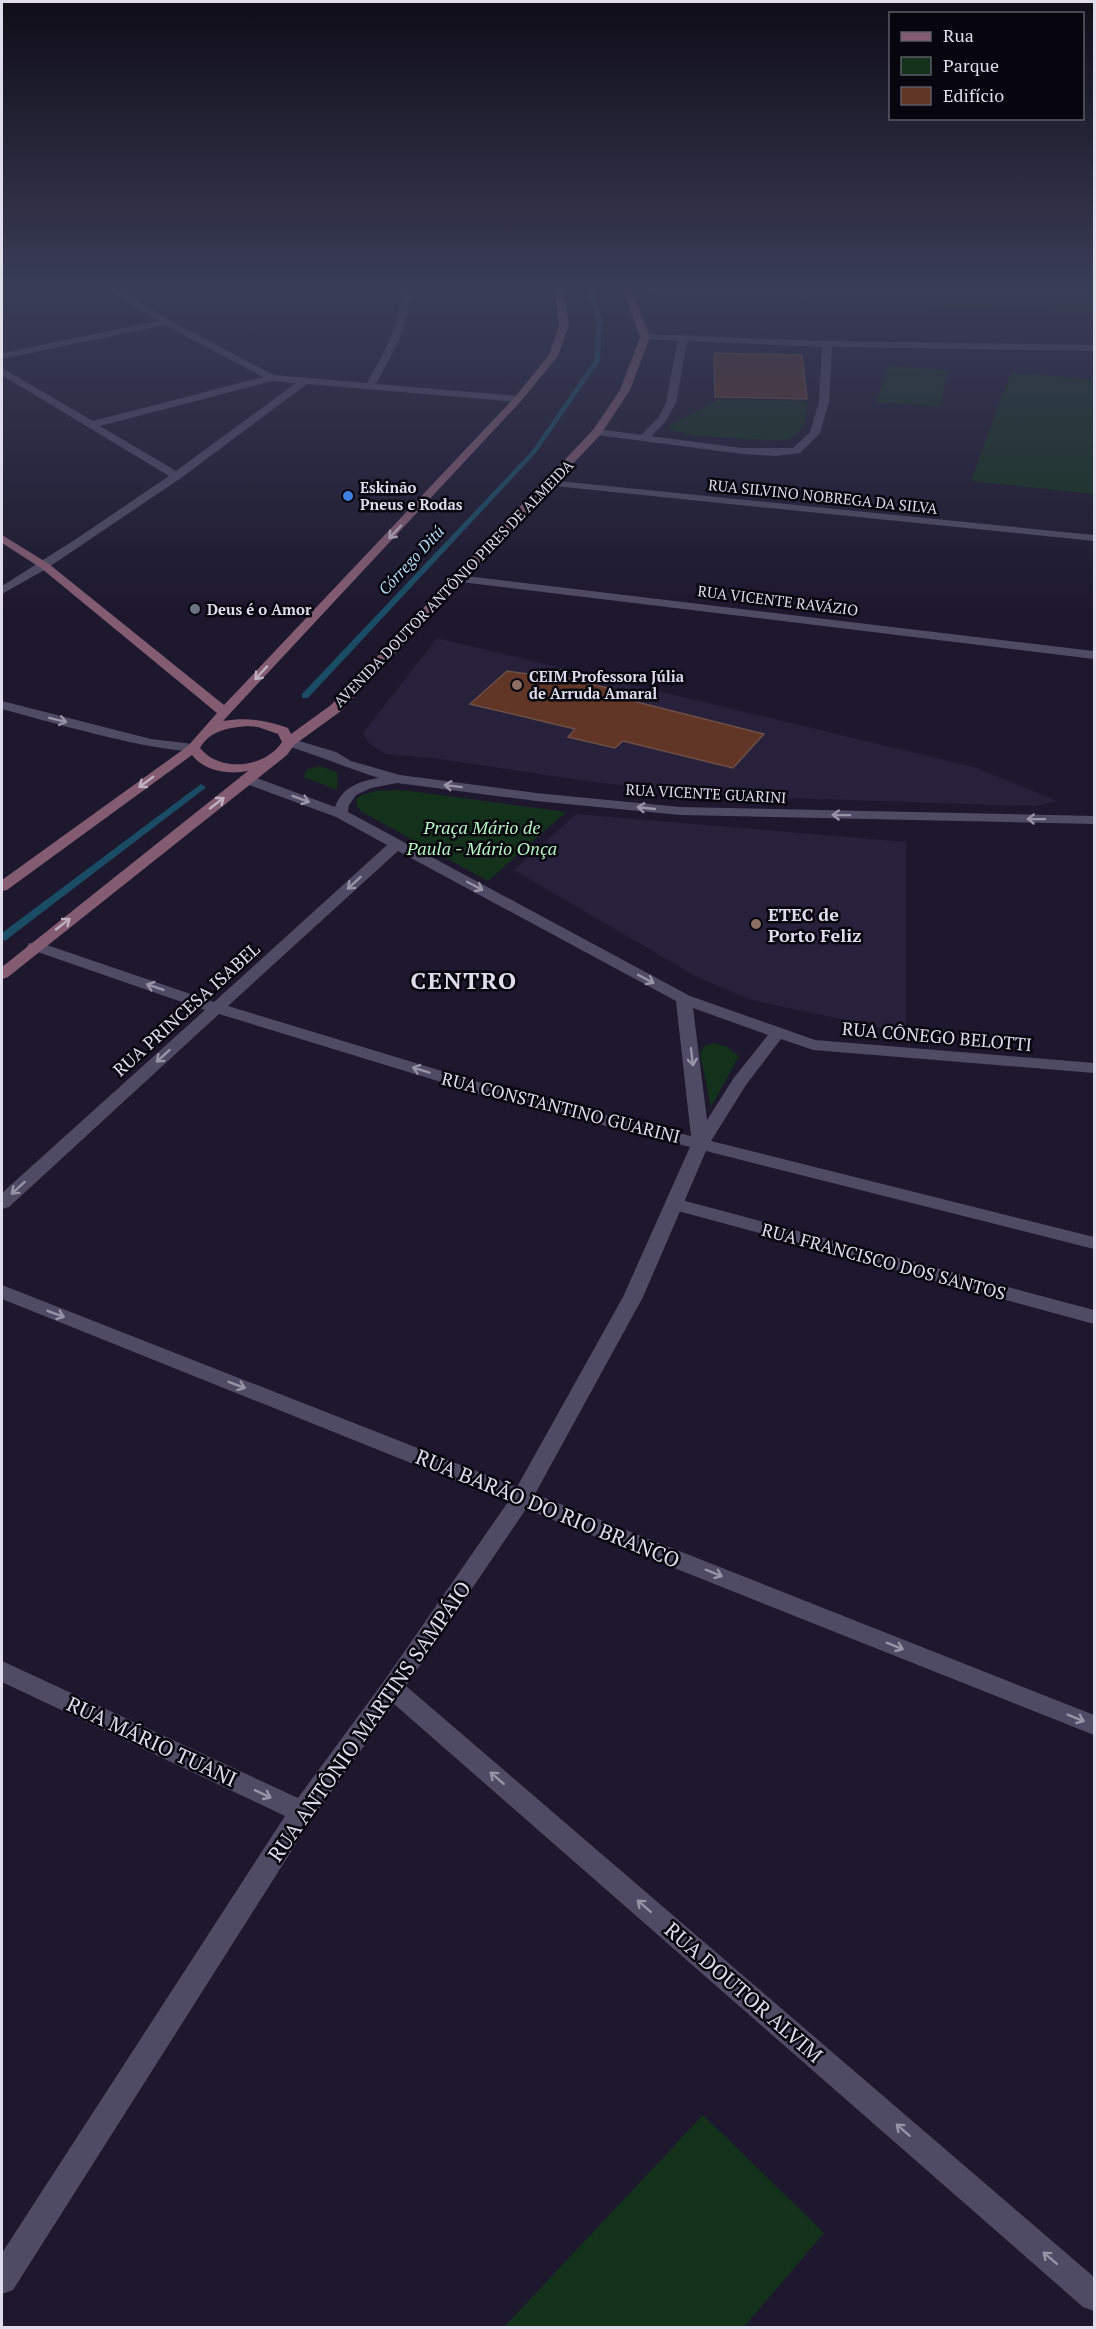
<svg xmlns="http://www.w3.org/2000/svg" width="1096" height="2329" viewBox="0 0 1096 2329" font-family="'PT Serif',serif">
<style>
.built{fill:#27213c}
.green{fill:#14311b}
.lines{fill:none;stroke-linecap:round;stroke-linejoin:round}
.stream{fill:#1a4d65;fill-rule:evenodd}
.building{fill:#613627;stroke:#6c4f46;stroke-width:1.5}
.lane{fill:#504b64;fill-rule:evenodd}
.street{fill:#504b64;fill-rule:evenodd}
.secondary{fill:#845c72;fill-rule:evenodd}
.oneway{stroke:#bfb0c1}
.oneway2{stroke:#9894a8}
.shop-dot{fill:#3f7fe0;stroke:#07050e;stroke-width:2}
.worship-dot{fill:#6b7280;stroke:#07050e;stroke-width:2}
.education-dot{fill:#8d6e63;stroke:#07050e;stroke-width:2}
.labels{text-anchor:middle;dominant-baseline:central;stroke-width:5;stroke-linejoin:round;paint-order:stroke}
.far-poi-label{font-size:15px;font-weight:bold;fill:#dfddec;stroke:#07050e;text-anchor:start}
.far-street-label{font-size:15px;fill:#dfddec;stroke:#07050e}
.far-water-label{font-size:16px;font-style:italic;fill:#b0ddf6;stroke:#07050e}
.park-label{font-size:18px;font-style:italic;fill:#b3f4bf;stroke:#07050e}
.poi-label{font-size:18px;font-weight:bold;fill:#dfddec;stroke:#07050e;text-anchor:start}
.street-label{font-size:18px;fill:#dfddec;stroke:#07050e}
.near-street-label{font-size:21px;fill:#dfddec;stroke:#07050e}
.district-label{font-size:24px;font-weight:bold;letter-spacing:1.5px;fill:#dfddec;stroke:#07050e}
</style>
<rect width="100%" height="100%" fill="#1d182e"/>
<path class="built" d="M 437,638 L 974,767 L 1057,801 L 1036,806 L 751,797 L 600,783 L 432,758 L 385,754 L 368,742 L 363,733 Z
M 576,814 L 906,842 L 906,1033 L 751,1000 L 697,977 L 514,870 Z"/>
<path class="green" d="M 648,284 L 1094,284 L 1094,313 L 649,295 Z
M 888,366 L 948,370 L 940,407 L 877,402 Z
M 1011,372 L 1094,380 L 1094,494 L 971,481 Z
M 719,399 L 807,401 C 807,423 803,437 779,441 L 696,436 L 670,430 L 670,425 Z
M 321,766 L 338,773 L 337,790 L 304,777 L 307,769 Z
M 393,790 L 411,791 L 566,812 L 488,881 L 362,812 L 357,806 L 356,799 L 362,795 L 376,791 Z
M 714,1043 L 727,1047 L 739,1056 L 711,1107 L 700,1053 L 704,1046 Z
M 703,2115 L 824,2233 L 744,2327 L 504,2327 Z"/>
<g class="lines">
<path class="stream" d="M 587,284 L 593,284 L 602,322 L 600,361 L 535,454 L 308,698 L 302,698 L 302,694 L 531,452 L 594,361 L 596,322 Z
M 201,784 L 206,787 L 204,789 L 6,940 L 2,941 L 2,933 Z"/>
</g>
<path class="building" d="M 714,353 L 802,355 L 807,399 L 715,397 Z
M 536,670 L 628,693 L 621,698 L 764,734 L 733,768 L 623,741 L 615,748 L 568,737 L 575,729 L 470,704 L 507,671 L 528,674 Z"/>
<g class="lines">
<path class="lane" d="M 683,335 L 688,338 L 676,403 L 666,421 L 648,440 L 640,440 L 640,436 L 658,418 L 666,403 L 678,338 Z
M 674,1198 L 1094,1310 L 1094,1324 L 667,1208 L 665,1204 L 667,1200 Z"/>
<path class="street" d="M 98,284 L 108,284 L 169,320 L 274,375 L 367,383 C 384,352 404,322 401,284 L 409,284 C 413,322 393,352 376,384 L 518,396 L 523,399 L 518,402 L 307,384 L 181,478 L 46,569 L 2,594 L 2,586 L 76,539 L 169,476 L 2,375 L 2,368 L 93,421 L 263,377 L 165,325 L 2,359 L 2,353 L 158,321 ZM 272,381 L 296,383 L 176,471 L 100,426 Z
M 645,334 L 827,341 L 1094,345 L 1094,351 L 832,347 L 829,402 L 820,433 L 800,453 L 776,456 L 742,454 L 597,435 L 592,432 L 597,429 L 742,448 L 793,448 L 810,432 L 819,402 L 822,347 L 642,339 L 640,337 Z
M 548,480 L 1094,535 L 1094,541 L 544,485 L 543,483 Z
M 457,575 L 1094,651 L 1094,659 L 453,581 L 451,579 Z
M 2,701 L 151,739 L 193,744 L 200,748 C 186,762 28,716 2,709 Z
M 289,738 L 336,752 L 351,761 L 400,775 L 536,793 L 680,807 L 1094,816 L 1094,824 L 680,815 L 536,801 L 397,783 L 371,788 L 356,795 L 349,805 L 348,812 L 690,996 L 815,1040 L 1094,1063 L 1094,1073 L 813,1050 L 781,1039 L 746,1085 L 711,1141 L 1094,1237 L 1094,1249 L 706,1151 L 643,1297 L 535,1494 L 1094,1715 L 1094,1735 L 526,1509 L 406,1686 L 1094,2277 L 1094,2311 L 1083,2307 L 394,1704 L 311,1820 L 13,2290 L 2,2294 L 2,2253 L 285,1816 L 2,1682 L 2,1661 L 298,1798 L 384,1681 L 508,1502 L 2,1299 L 2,1285 L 517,1487 L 623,1297 L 690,1147 L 490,1097 L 219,1014 L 9,1207 L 2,1209 L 2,1193 L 205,1010 L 29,949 L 27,946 L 29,943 L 41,943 L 214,1002 L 387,845 L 336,817 L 241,782 L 239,779 L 241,776 L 251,776 L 335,807 C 342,787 360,781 379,778 C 347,768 317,755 284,745 L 282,742 ZM 398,851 L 676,1001 L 691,1136 L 501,1089 L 228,1006 ZM 693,1008 L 768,1035 L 733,1079 L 707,1120 Z"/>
<path class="secondary" d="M 554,284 L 562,284 L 569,325 L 558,356 L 521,401 L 223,721 C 248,717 265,720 288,728 L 291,734 L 331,705 L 593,430 L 620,390 L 640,337 L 621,284 L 629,284 L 650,337 L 630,390 L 601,434 L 341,711 L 294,745 L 287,755 L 8,977 L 2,979 L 2,967 L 248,771 C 229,775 204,771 192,755 L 7,890 L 2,891 L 2,880 L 188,746 L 217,713 L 41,568 L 2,543 L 2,535 L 49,564 L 224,705 L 515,397 L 549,355 L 559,325 ZM 247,726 L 258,727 L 278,734 L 282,742 C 265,768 220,773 200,748 C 210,730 229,728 247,726 Z"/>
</g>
<defs><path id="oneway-shaft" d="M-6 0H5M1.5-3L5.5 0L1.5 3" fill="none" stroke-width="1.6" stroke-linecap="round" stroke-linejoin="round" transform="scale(1.5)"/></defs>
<g class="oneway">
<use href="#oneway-shaft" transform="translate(395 532) rotate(133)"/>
<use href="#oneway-shaft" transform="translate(261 673) rotate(133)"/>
<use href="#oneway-shaft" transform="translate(146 782) rotate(144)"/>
<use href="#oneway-shaft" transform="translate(217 803) rotate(-38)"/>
<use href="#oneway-shaft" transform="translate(63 924) rotate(-38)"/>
</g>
<g class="oneway2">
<use href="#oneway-shaft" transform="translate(58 720) rotate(14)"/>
<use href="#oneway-shaft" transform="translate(453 786) rotate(-173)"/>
<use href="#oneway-shaft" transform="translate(301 799) rotate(20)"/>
<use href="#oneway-shaft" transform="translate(646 808) rotate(-174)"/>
<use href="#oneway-shaft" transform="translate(841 815) rotate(-179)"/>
<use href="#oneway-shaft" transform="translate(1036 819) rotate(-179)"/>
<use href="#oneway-shaft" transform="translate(354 883) rotate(138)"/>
<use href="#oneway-shaft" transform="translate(475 886) rotate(28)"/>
<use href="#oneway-shaft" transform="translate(646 979) rotate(28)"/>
<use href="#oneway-shaft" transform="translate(155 987) rotate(-161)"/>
<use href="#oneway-shaft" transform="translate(163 1056) rotate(138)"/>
<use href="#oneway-shaft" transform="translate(692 1057) rotate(83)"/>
<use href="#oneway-shaft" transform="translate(421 1070) rotate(-163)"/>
<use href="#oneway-shaft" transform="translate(18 1188) rotate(138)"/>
<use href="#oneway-shaft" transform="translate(56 1314) rotate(21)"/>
<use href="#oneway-shaft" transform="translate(237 1385) rotate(21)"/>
<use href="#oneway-shaft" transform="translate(714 1573) rotate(22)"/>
<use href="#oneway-shaft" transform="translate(895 1646) rotate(22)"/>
<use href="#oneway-shaft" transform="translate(1076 1718) rotate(22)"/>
<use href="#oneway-shaft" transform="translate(497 1778) rotate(-139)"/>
<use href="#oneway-shaft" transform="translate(263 1794) rotate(25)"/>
<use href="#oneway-shaft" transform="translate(644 1906) rotate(-139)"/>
<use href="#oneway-shaft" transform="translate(903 2130) rotate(-139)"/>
<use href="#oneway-shaft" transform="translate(1050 2258) rotate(-139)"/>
</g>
<linearGradient id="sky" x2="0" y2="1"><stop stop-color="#100d19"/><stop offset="0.47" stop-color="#3a3d57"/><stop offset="1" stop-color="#3a3d57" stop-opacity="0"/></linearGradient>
<rect width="1096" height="610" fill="url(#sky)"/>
<circle class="shop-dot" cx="348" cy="496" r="6"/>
<circle class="worship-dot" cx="195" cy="609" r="6"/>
<g class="education-dot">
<circle cx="517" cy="685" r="6"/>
<circle cx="756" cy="924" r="6"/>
</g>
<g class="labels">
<g class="far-poi-label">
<text x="360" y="487">Eskinão<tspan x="360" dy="17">Pneus e Rodas</tspan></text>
<text x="207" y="609">Deus é o Amor</text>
<text x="529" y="676">CEIM Professora Júlia<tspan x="529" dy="17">de Arruda Amaral</tspan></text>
</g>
<g class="far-street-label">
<text transform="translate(823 496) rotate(6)">RUA SILVINO NOBREGA DA SILVA</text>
<text transform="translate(453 583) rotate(-46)">AVENIDA DOUTOR ANTÔNIO PIRES DE ALMEIDA</text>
<text transform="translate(778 600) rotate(7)">RUA VICENTE RAVÁZIO</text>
<text transform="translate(706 793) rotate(3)">RUA VICENTE GUARINI</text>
</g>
<g class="far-water-label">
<text transform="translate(411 560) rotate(-47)">Córrego Ditú</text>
</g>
<g class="park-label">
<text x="482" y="827">Praça Mário de<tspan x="482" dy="21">Paula - Mário Onça</tspan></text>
</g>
<g class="poi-label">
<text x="768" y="914">ETEC de<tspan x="768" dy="21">Porto Feliz</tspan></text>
</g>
<g class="street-label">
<text transform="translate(186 1009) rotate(-42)">RUA PRINCESA ISABEL</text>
<text transform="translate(937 1036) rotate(5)">RUA CÔNEGO BELOTTI</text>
<text transform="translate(561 1107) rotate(14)">RUA CONSTANTINO GUARINI</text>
<text transform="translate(884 1261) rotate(15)">RUA FRANCISCO DOS SANTOS</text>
</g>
<g class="near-street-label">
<text transform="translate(548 1508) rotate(22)">RUA BARÃO DO RIO BRANCO</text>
<text transform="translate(369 1721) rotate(-55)">RUA ANTÔNIO MARTINS SAMPÁIO</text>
<text transform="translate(152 1741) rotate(25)">RUA MÁRIO TUANI</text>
<text transform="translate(744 1992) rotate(41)">RUA DOUTOR ALVIM</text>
</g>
<g class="district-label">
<text x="464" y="980">CENTRO</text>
</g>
</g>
<rect width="1096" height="2329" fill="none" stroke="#dfddec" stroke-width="6"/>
<rect x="889" y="12" width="195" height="108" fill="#07050e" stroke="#5d5b67" stroke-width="1.5"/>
<rect x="901" y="32" width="30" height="9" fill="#845c72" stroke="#5d5b67" stroke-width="1.5"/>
<text x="943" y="42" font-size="18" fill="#dfddec">Rua</text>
<rect x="901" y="57" width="30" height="18" fill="#14311b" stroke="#5d5b67" stroke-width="1.5"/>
<text x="943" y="72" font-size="18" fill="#dfddec">Parque</text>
<rect x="901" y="87" width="30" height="18" fill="#613627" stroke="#5d5b67" stroke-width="1.5"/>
<text x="943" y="102" font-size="18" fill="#dfddec">Edifício</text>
</svg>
